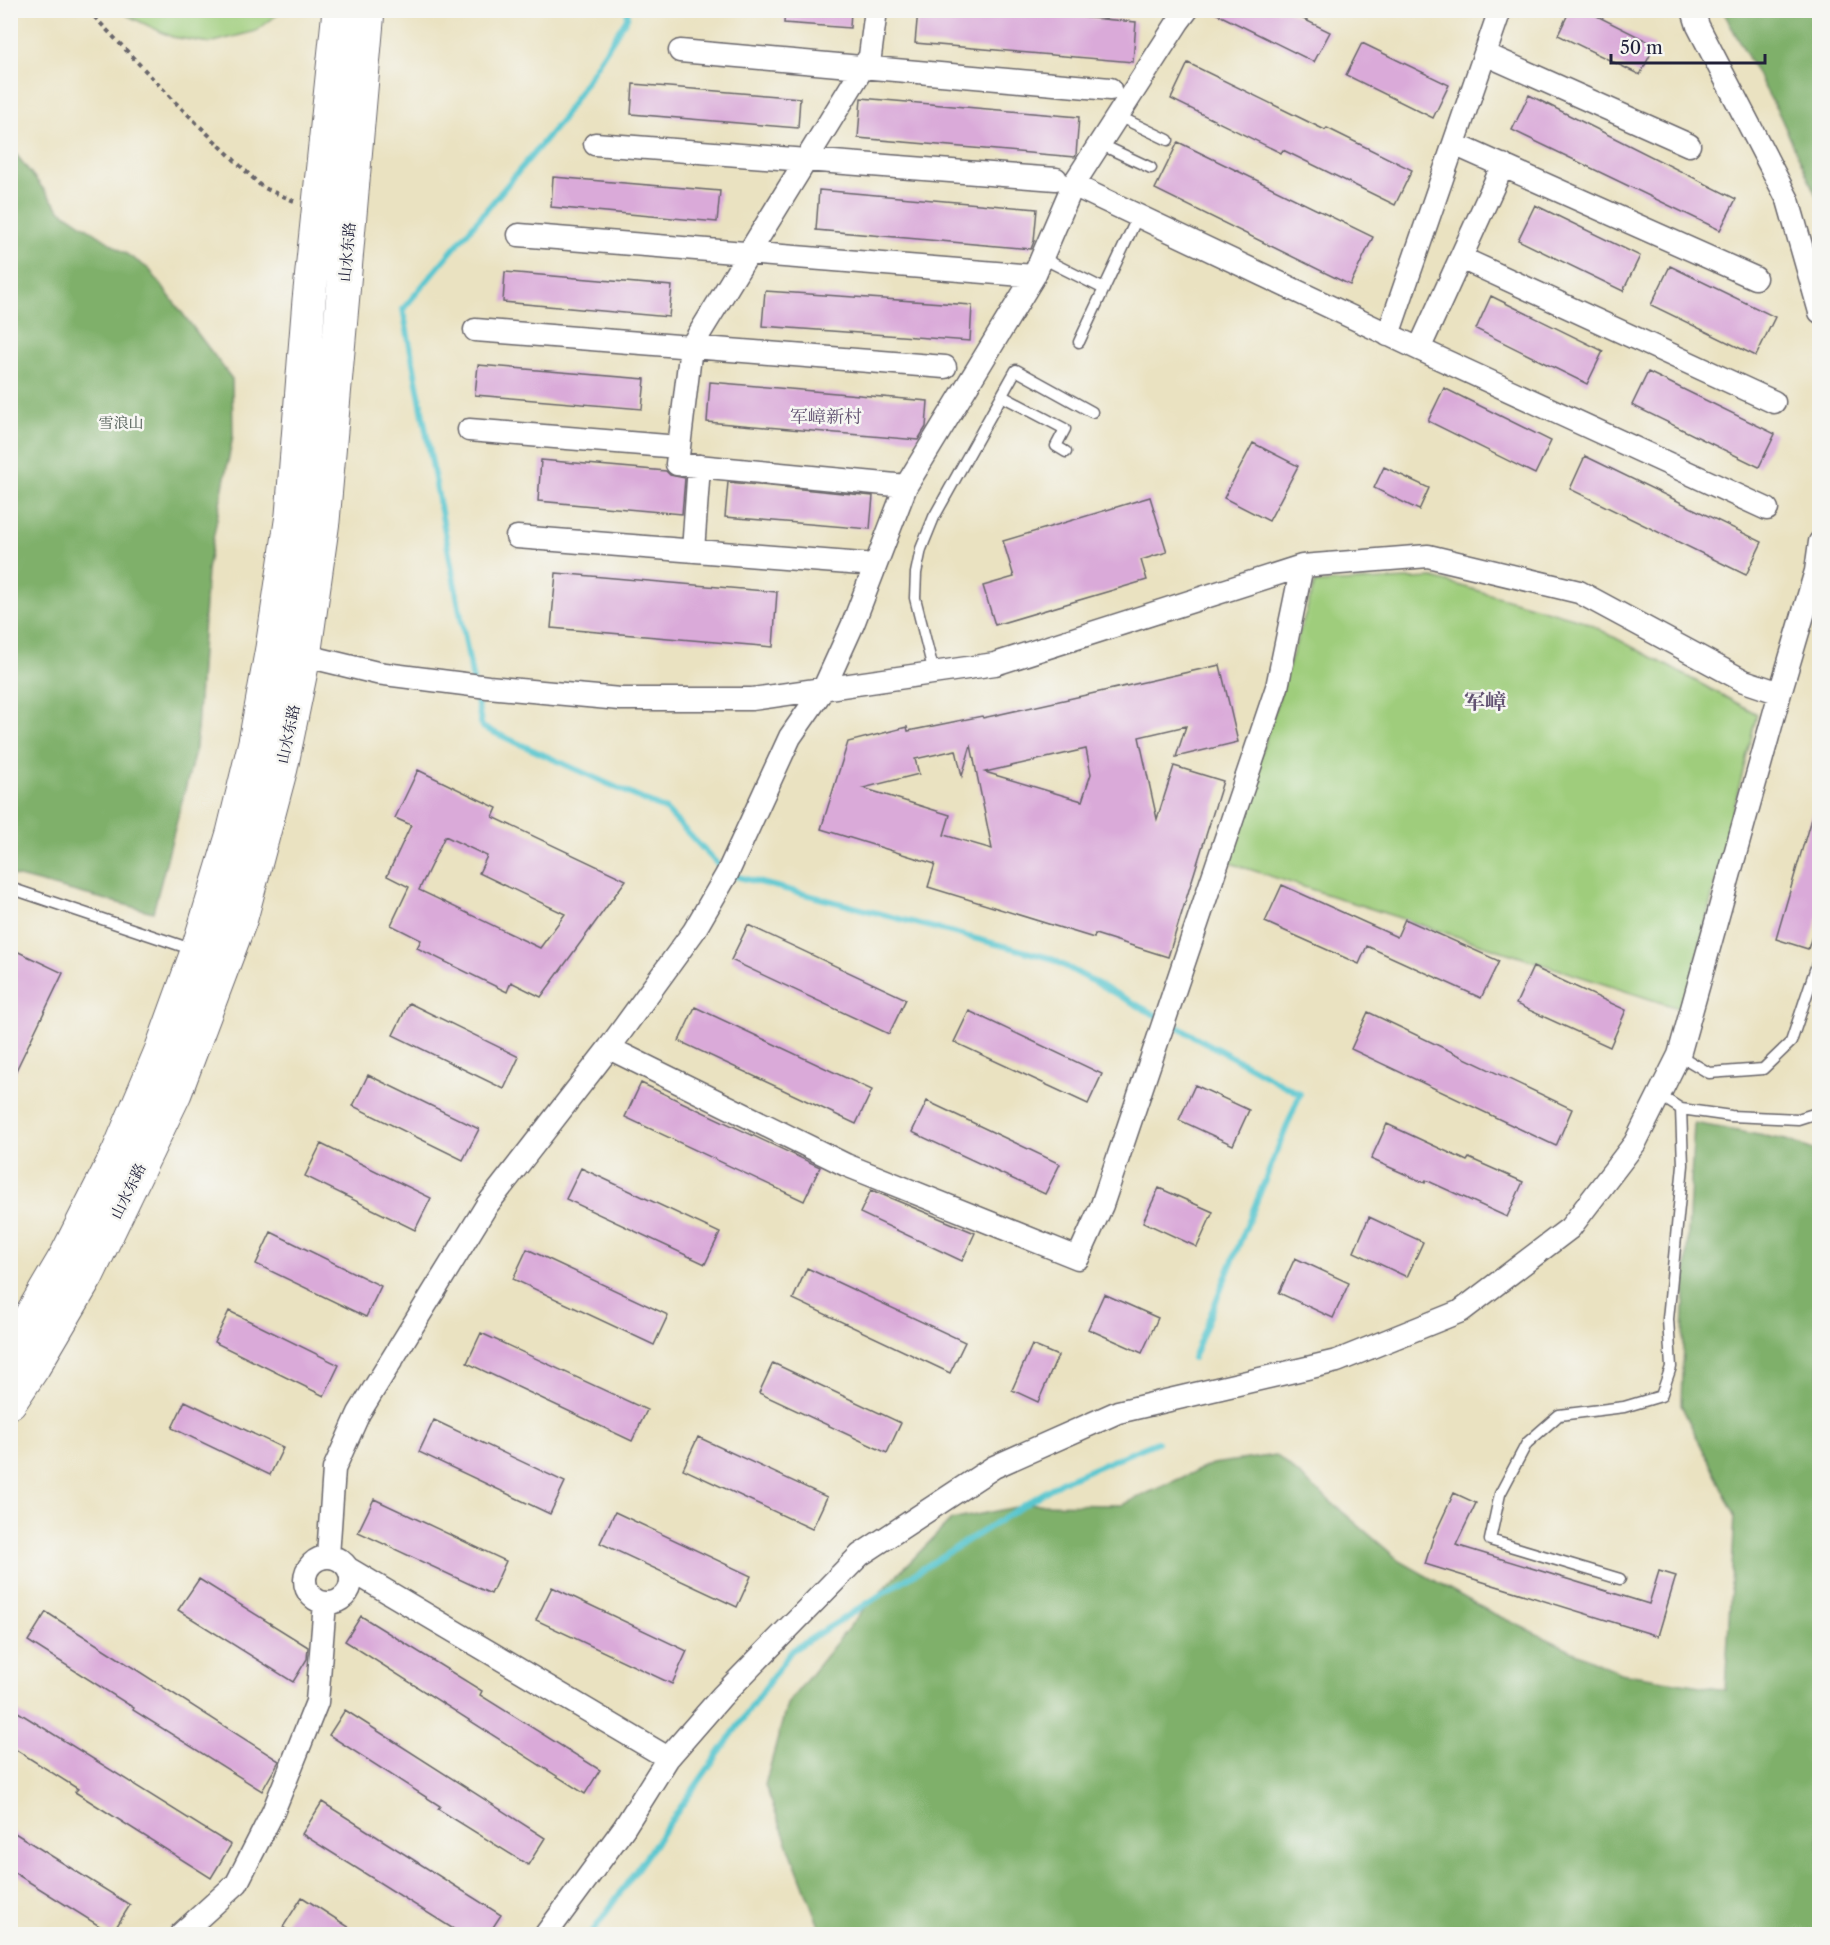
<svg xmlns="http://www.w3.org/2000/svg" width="1830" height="1945" viewBox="0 0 1830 1945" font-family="'Libre Caslon Text','Noto Serif SC',serif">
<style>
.green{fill:#9fcd7b;stroke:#60785b;stroke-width:1.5}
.forest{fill:#7fb06b;stroke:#506953;stroke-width:1.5}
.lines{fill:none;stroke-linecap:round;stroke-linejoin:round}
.stream{stroke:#59c6cf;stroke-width:6}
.building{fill:#daaad9;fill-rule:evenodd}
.lane-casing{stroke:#68656a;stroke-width:13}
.street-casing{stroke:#68656a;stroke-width:25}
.highway-casing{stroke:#68656a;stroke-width:35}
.path{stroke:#68656a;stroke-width:4;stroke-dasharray:4.5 4.5;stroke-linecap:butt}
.lane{stroke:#fff;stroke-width:10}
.street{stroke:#fff;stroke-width:22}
.highway{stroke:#fff;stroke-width:33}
.labels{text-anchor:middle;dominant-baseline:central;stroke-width:5;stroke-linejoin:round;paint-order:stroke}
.street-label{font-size:15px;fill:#22223b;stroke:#f6f6f2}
.park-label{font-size:15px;fill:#48554e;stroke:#f6f6f2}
.quarter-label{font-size:18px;fill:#625272;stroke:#f6f6f2}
.district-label{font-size:21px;font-weight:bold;fill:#625272;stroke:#f6f6f2}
</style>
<rect width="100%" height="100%" fill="#f6f6f2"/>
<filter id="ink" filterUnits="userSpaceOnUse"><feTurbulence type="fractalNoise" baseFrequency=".0167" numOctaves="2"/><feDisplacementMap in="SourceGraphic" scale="12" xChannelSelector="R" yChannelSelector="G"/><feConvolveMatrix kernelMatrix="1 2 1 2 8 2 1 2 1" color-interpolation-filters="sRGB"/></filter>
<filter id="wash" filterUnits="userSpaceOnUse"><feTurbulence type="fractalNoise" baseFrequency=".008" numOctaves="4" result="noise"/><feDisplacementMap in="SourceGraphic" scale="24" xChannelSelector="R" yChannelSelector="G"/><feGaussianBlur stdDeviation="1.35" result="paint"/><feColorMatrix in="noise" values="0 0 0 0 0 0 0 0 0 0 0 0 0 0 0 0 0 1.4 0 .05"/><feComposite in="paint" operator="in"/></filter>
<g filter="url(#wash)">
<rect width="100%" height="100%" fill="#eae2c1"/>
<path class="green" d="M 228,11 L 282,11 L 256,31 L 210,43 L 172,37 L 126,15 L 122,11 L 177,11 L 186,14 L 221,14 Z
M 1433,578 L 1584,621 L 1757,714 L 1684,1010 L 1227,862 L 1315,583 Z"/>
<path class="forest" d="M 1723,11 L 1819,11 L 1819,202 L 1780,116 Z
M 11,148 L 59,209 L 149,269 L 232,379 L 233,436 L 207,570 L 196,748 L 153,912 L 11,875 Z
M 1694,1123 L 1786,1140 L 1819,1152 L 1819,1934 L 822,1934 L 765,1785 L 787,1704 L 862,1611 L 951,1520 L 1031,1504 L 1121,1505 L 1212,1464 L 1276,1455 L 1400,1561 L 1488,1611 L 1620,1673 L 1725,1690 L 1735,1515 L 1681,1405 L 1684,1309 Z"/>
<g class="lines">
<path class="stream" d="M 473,681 L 403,309 L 560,122 L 627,18 L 628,10
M 475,691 L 482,727 L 666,810 L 727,874 L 1050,958 L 1159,1017
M 1168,1022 L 1300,1094 L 1193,1358
M 591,1934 L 791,1651 L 1061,1482 L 1157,1442"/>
</g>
<g id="blocks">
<path class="building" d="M 785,10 L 851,10 L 850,28 L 784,23 Z
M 918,10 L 1001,10 L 1136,22 L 1133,62 L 915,43 Z
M 1209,10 L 1285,10 L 1330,32 L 1314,62 Z
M 1570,10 L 1585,10 L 1655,45 L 1640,75 L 1558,35 Z
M 1362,43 L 1449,85 L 1433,118 L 1346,75 Z
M 1188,63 L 1325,130 L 1327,128 L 1412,170 L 1395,205 L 1283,150 L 1281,153 L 1171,99 Z
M 633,84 L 800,98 L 798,128 L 631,114 Z
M 1529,95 L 1736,199 L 1720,230 L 1512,130 Z
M 861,98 L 1079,117 L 1076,155 L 1075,157 L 858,138 Z
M 1178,142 L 1373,237 L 1350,285 L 1155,189 Z
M 553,177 L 720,191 L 717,222 L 551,207 Z
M 819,190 L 1037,209 L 1034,241 L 1031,249 L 816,230 Z
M 1535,205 L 1640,256 L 1623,291 L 1518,240 Z
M 1670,266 L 1775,317 L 1756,356 L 1651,305 Z
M 505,272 L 672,286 L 669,317 L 503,302 Z
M 765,291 L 972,305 L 970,341 L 762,326 Z
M 1491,296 L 1603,351 L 1587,384 L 1476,329 Z
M 478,365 L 645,379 L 642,409 L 475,395 Z
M 1648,372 L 1775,434 L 1759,467 L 1632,405 Z
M 710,382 L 928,401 L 926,427 L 918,440 L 707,422 Z
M 1444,388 L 1551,441 L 1535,474 L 1428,421 Z
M 1253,443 L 1298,466 L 1269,521 L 1224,498 Z
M 1585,456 L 1762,542 L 1746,575 L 1570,489 Z
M 541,460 L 666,471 L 670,475 L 685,478 L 682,514 L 538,501 Z
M 1384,467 L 1429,488 L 1419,510 L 1374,488 Z
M 728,482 L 873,496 L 870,529 L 725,517 Z
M 1150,497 L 1167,552 L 1141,560 L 1147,580 L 995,625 L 983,586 L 1014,577 L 1003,541 Z
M 556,573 L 777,592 L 773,647 L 551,628 Z
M 1220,665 L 1238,742 L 1176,757 L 1186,726 L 1139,737 L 1157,819 L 1174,766 L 1223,781 L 1168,957 L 1095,934 L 1094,938 L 928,887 L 935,864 L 821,829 L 848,742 L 907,727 L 908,731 L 982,716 L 983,718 ZM 971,745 L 992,849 L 944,835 L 950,815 L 863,788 L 919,774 L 915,759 L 956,750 L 962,776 ZM 1086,749 L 1091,774 L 1082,801 L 985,772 Z
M 418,770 L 497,808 L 493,817 L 626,880 L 541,997 L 511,982 L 507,992 L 417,948 L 421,940 L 391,925 L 409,887 L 387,876 L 411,825 L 395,818 ZM 445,836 L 487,856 L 479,873 L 565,914 L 540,948 L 419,890 Z
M 1815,805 L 1820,806 L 1820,910 L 1808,949 L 1776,939 Z
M 1282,885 L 1397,937 L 1405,919 L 1499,961 L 1481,998 L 1367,946 L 1359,964 L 1265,922 Z
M 748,925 L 906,999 L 889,1034 L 731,960 Z
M 10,948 L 63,973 L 10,1083 Z
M 1533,967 L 1626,1010 L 1610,1047 L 1516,1004 Z
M 409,1003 L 519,1057 L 504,1089 L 393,1035 Z
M 695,1007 L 872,1090 L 856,1124 L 679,1041 Z
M 969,1011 L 1102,1074 L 1088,1104 L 954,1042 Z
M 1368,1012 L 1572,1109 L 1556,1146 L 1351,1049 Z
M 368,1075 L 479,1129 L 463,1160 L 353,1106 Z
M 641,1083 L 820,1167 L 804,1201 L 625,1117 Z
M 1195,1085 L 1249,1110 L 1233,1145 L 1179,1120 Z
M 927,1101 L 1060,1164 L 1045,1194 L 912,1132 Z
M 1387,1124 L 1467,1161 L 1469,1158 L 1523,1182 L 1507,1217 L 1426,1180 L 1425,1183 L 1371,1159 Z
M 321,1144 L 431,1198 L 415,1230 L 305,1176 Z
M 581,1168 L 720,1233 L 705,1264 L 566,1199 Z
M 1159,1188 L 1213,1212 L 1197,1247 L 1143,1222 Z
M 871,1190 L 975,1233 L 962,1261 L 860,1213 Z
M 1369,1217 L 1423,1242 L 1407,1277 L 1354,1252 Z
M 271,1232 L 381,1286 L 366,1317 L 256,1264 Z
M 527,1249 L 668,1315 L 654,1345 L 513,1279 Z
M 1295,1258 L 1349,1283 L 1333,1318 L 1279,1293 Z
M 807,1268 L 965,1342 L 950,1373 L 793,1299 Z
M 1104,1294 L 1158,1318 L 1142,1353 L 1088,1329 Z
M 229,1311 L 339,1365 L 324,1396 L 214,1342 Z
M 481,1333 L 647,1410 L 632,1441 L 467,1363 Z
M 1032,1345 L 1058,1356 L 1038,1402 L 1012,1390 Z
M 773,1363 L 901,1423 L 887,1453 L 759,1393 Z
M 185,1401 L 283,1448 L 270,1475 L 172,1428 Z
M 434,1420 L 565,1482 L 550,1514 L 419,1452 Z
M 698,1437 L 827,1497 L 812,1529 L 683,1469 Z
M 1454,1493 L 1476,1503 L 1456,1545 L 1649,1604 L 1659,1571 L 1676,1576 L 1658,1636 L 1425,1564 L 1433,1538 Z
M 374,1499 L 506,1561 L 491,1594 L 358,1532 Z
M 615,1512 L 751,1576 L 737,1607 L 600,1543 Z
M 199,1579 L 308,1647 L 307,1659 L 293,1682 L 178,1610 Z
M 552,1587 L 687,1651 L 672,1684 L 536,1620 Z
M 46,1612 L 279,1761 L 262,1791 L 133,1710 L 134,1708 L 28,1641 Z
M 361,1616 L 482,1691 L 480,1695 L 600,1770 L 585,1794 L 345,1641 Z
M 10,1707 L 231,1845 L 211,1878 L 75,1792 L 78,1789 L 10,1746 Z
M 345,1710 L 545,1838 L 528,1865 L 438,1809 L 440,1806 L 329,1735 Z
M 322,1802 L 501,1915 L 488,1935 L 463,1935 L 302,1834 Z
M 10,1830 L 130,1905 L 112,1934 L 10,1870 Z
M 302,1897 L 361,1935 L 295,1935 L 283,1927 Z"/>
</g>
</g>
<g filter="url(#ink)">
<use href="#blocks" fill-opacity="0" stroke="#68656a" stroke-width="1.5"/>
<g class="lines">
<g class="lane-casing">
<path id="lane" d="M 1118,116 L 1168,140
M 1100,144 L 1151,168
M 1042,258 L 1104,289
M 1079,342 L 1138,216
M 1002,396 L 1065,429 L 1056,446 L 1066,452
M 934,673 L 915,598 L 916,573 L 921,549 L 934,517 L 1016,370 L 1092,412
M 10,888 L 194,950
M 1679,1055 L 1709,1073 L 1763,1069 L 1791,1042 L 1820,955
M 1659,1095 L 1681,1109 L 1731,1116 L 1798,1119 L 1820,1112
M 1620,1579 L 1490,1540 L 1500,1494 L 1527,1443 L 1559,1415 L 1624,1407 L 1661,1396 L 1671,1367 L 1668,1319 L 1683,1165 L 1681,1109"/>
</g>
<g class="street-casing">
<path id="street" d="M 876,10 L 870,56 L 691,347 L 677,464 L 906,486
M 1693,10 L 1698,26 L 1788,200 L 1820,312
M 680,51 L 1110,89
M 1485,54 L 1689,145
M 595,144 L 1056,179
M 1454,144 L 1755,278
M 1073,185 L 1419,349 L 1767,509
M 519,235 L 1034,276
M 1461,258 L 1774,402
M 475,330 L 945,367
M 1388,335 L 1500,10
M 1419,349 L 1503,165
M 469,430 L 679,447
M 517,537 L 875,565
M 693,551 L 699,466
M 290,652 L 377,673 L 488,687 L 620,699 L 752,699 L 995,664 L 1302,566 L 1428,556 L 1579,592 L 1744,681 L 1780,693
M 609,1048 L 846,1165 L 1078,1258 L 1102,1205 L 1277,687 L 1302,566
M 328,1556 L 334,1469 L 359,1413 L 487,1205 L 609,1048 L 694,931 L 727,874 L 790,737 L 824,688 L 853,624 L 906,486 L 1034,276 L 1073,185 L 1178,22 L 1187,10
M305 1580a23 23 0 1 1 46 0a23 23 0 1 1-46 0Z
M 349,1569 L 668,1758
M 181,1934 L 237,1883 L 273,1812 L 317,1702 L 325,1603
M 546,1934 L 624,1828 L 668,1758 L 722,1696 L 860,1555 L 994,1467 L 1118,1412 L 1337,1361 L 1461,1311 L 1570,1228 L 1635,1143 L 1679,1055 L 1780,693 L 1816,571 L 1820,542"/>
</g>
<g class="highway-casing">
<path id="highway" d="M 10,1351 L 67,1254 L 118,1153 L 161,1051 L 197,952 L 233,833 L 255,742 L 272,648 L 292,515 L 309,300 L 339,10
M 10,1402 L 34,1366 L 87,1276 L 175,1093 L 241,918 L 281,768 L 304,656 L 323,521 L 368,10"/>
</g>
<path class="path" d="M 88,10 L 176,103 L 262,187 L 294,201"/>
<use href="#lane" class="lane"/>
<use href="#street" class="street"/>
<use href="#highway" class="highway"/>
</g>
</g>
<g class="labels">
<g class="street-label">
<text transform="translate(347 252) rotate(-85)">山水东路</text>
<text transform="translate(288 734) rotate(-78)">山水东路</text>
<text transform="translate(128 1191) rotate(-64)">山水东路</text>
</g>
<g class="park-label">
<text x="121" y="422">雪浪山</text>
</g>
<g class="quarter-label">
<text x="826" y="417">军嶂新村</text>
</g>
<g class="district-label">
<text x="1485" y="701">军嶂</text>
</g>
</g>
<rect width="1830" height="1945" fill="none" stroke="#f6f6f2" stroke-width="36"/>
<path d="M1611 54v9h154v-9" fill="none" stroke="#22223b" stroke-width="3"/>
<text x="1620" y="54" font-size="18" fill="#22223b" stroke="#f6f6f2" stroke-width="4.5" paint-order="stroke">50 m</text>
</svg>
